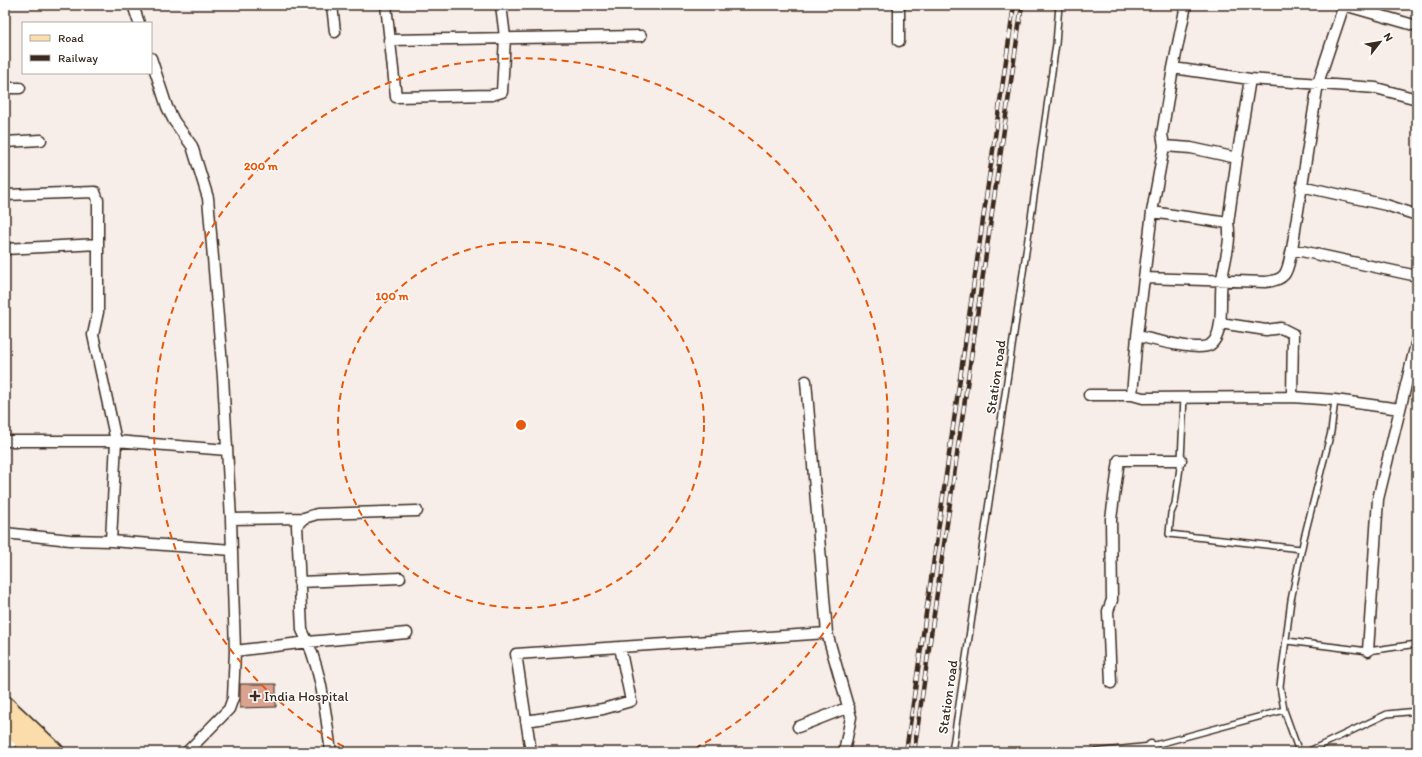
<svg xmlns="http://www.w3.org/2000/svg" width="1422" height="757" viewBox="0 0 1422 757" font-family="Itim,sans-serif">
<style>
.building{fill:#d9a38f;stroke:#3b2a1e}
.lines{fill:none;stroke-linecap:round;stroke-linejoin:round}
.lane-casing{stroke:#3b2a1e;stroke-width:8}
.street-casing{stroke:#3b2a1e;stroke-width:13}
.primary-casing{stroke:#3b2a1e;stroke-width:19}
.lane{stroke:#fff;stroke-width:5}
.street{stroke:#fff;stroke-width:10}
.primary{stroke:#fbddab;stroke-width:16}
.rail-casing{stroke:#3b2a1e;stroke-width:4.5}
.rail{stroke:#fff;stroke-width:3;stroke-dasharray:9;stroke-linecap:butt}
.ring{fill:none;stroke:#e8590c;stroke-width:2;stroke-dasharray:7 5}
.poi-dot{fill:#3b2a1e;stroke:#fff;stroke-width:1.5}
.labels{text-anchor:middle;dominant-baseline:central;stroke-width:3;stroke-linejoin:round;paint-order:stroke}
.street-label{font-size:14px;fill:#3b2a1e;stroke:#fff}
.poi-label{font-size:14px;fill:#3b2a1e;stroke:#fff;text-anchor:start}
.centre{fill:#e8590c;stroke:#fff;stroke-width:2}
.ring-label{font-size:12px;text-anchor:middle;font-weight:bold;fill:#e8590c;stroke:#fff;stroke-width:3;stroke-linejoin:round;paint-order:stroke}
</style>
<rect width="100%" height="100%" fill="#f7ede9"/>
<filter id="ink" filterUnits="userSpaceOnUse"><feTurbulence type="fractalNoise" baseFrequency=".025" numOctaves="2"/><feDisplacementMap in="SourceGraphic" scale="8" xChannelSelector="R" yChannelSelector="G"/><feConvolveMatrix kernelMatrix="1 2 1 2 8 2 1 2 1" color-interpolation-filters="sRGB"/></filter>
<g filter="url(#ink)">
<path class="building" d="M 240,684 L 276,684 L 276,707 L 240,708 Z"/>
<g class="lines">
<g class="lane-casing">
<path id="lane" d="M 1184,397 L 1181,460 L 1175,504 L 1171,513 L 1169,534 L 1301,549
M 1287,641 L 1368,651 L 1417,644
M 952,752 L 1025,259 L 1056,44 L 1059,5
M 1094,752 L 1151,746 L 1284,710
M 1299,752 L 1284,710 L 1280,686 L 1291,600 L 1304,538 L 1331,432 L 1335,400
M 1307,752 L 1387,714 L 1417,711"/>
</g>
<g class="street-casing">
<path id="street" d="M 133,5 L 139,23
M 332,5 L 335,32
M 386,5 L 396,97 L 492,95 L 502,92 L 505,37 L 501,5
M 899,5 L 899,41
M 1186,5 L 1173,68 L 1162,134 L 1164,146 L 1152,212 L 1137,336 L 1132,395 L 1143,398 L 1292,397 L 1335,400 L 1400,409
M 1344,5 L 1417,26
M 389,40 L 641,36
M 151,58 L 167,107 L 174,121 L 192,146 L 208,198 L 223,377 L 231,519 L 235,651 L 233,698 L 229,709 L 187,752
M 1173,68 L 1250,79 L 1376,88 L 1417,99
M 5,88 L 20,88
M 5,142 L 41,140
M 1164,146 L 1191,148 L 1237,158
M 1301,186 L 1386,205 L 1417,215
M 5,195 L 95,192 L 98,200 L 98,312 L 93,335 L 116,441 L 111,541
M 1152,212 L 1228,223
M 5,249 L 98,244
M 1292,249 L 1417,276
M 1144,278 L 1265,282 C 1289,280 1287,270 1292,249 L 1318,83 L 1344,5
M 1220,323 L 1266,330 L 1281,328 L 1293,334 L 1292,397
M 1137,336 C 1152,339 1198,352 1210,345 C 1216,341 1219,331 1220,323 C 1222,309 1220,295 1222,280 C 1224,262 1232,241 1228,223 L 1237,158 L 1250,79
M 806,381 L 827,633 L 851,717 L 844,752
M 1089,395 L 1132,395
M 5,441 L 116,441 L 227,450
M 231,519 L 304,518
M 5,533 L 70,540 L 111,541 L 232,550
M 299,582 L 400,578
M 235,651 L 308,642 L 407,633
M 1368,651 L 1378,499 L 1417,340
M 1111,683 L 1108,611 L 1112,600 L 1111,519 L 1119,460 L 1181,460
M 526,721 L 603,709 L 631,701 L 620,647
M 798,727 L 849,707
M 1151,746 L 1152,752
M 6,752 L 17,735
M 331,752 C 325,711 322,668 302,630 L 297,525 L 304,518 L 317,514 L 417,511
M 531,752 L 516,654 L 827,633"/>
</g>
<g class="primary-casing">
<path id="primary" d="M 5,704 L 56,752
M 5,724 L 34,752"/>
</g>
<use href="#lane" class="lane"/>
<use href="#street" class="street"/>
<use href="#primary" class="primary"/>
<g class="rail-casing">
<path id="rail" d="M 906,752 L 1014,5
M 914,752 L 1022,5"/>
</g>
<use href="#rail" class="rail"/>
</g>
</g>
<g class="ring">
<circle cx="521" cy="425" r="183"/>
<path d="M354 752A367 367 0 1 1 688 752"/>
</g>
<path class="poi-dot" d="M253 690h4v4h4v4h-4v4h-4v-4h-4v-4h4z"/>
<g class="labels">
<g class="street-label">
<text transform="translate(996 377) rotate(-82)">Station road</text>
<text transform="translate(948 697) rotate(-82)">Station road</text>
</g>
<g class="poi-label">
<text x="264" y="696">India Hospital</text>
</g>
</g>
<circle cx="521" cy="425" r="6" class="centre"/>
<g class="ring-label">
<text x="261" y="170">200 m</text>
<text x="392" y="300">100 m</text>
</g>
<rect width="1422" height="757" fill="none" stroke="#fff" stroke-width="20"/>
<rect x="10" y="10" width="1402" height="737" fill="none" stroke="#3b2a1e" stroke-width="1.5" filter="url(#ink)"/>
<rect x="22" y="22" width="130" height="52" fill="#ffffff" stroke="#b1aaa5"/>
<rect x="30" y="35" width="20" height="6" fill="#fbddab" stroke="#b1aaa5"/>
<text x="58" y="42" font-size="12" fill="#3b2a1e">Road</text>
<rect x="30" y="55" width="20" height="6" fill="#3b2a1e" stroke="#b1aaa5"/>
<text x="58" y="62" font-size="12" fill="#3b2a1e">Railway</text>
<g transform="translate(1380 42) rotate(59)" stroke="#ffffff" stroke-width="3" paint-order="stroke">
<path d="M0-3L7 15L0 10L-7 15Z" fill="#3b2a1e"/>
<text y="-6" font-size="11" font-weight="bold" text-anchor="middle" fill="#3b2a1e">N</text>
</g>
</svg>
